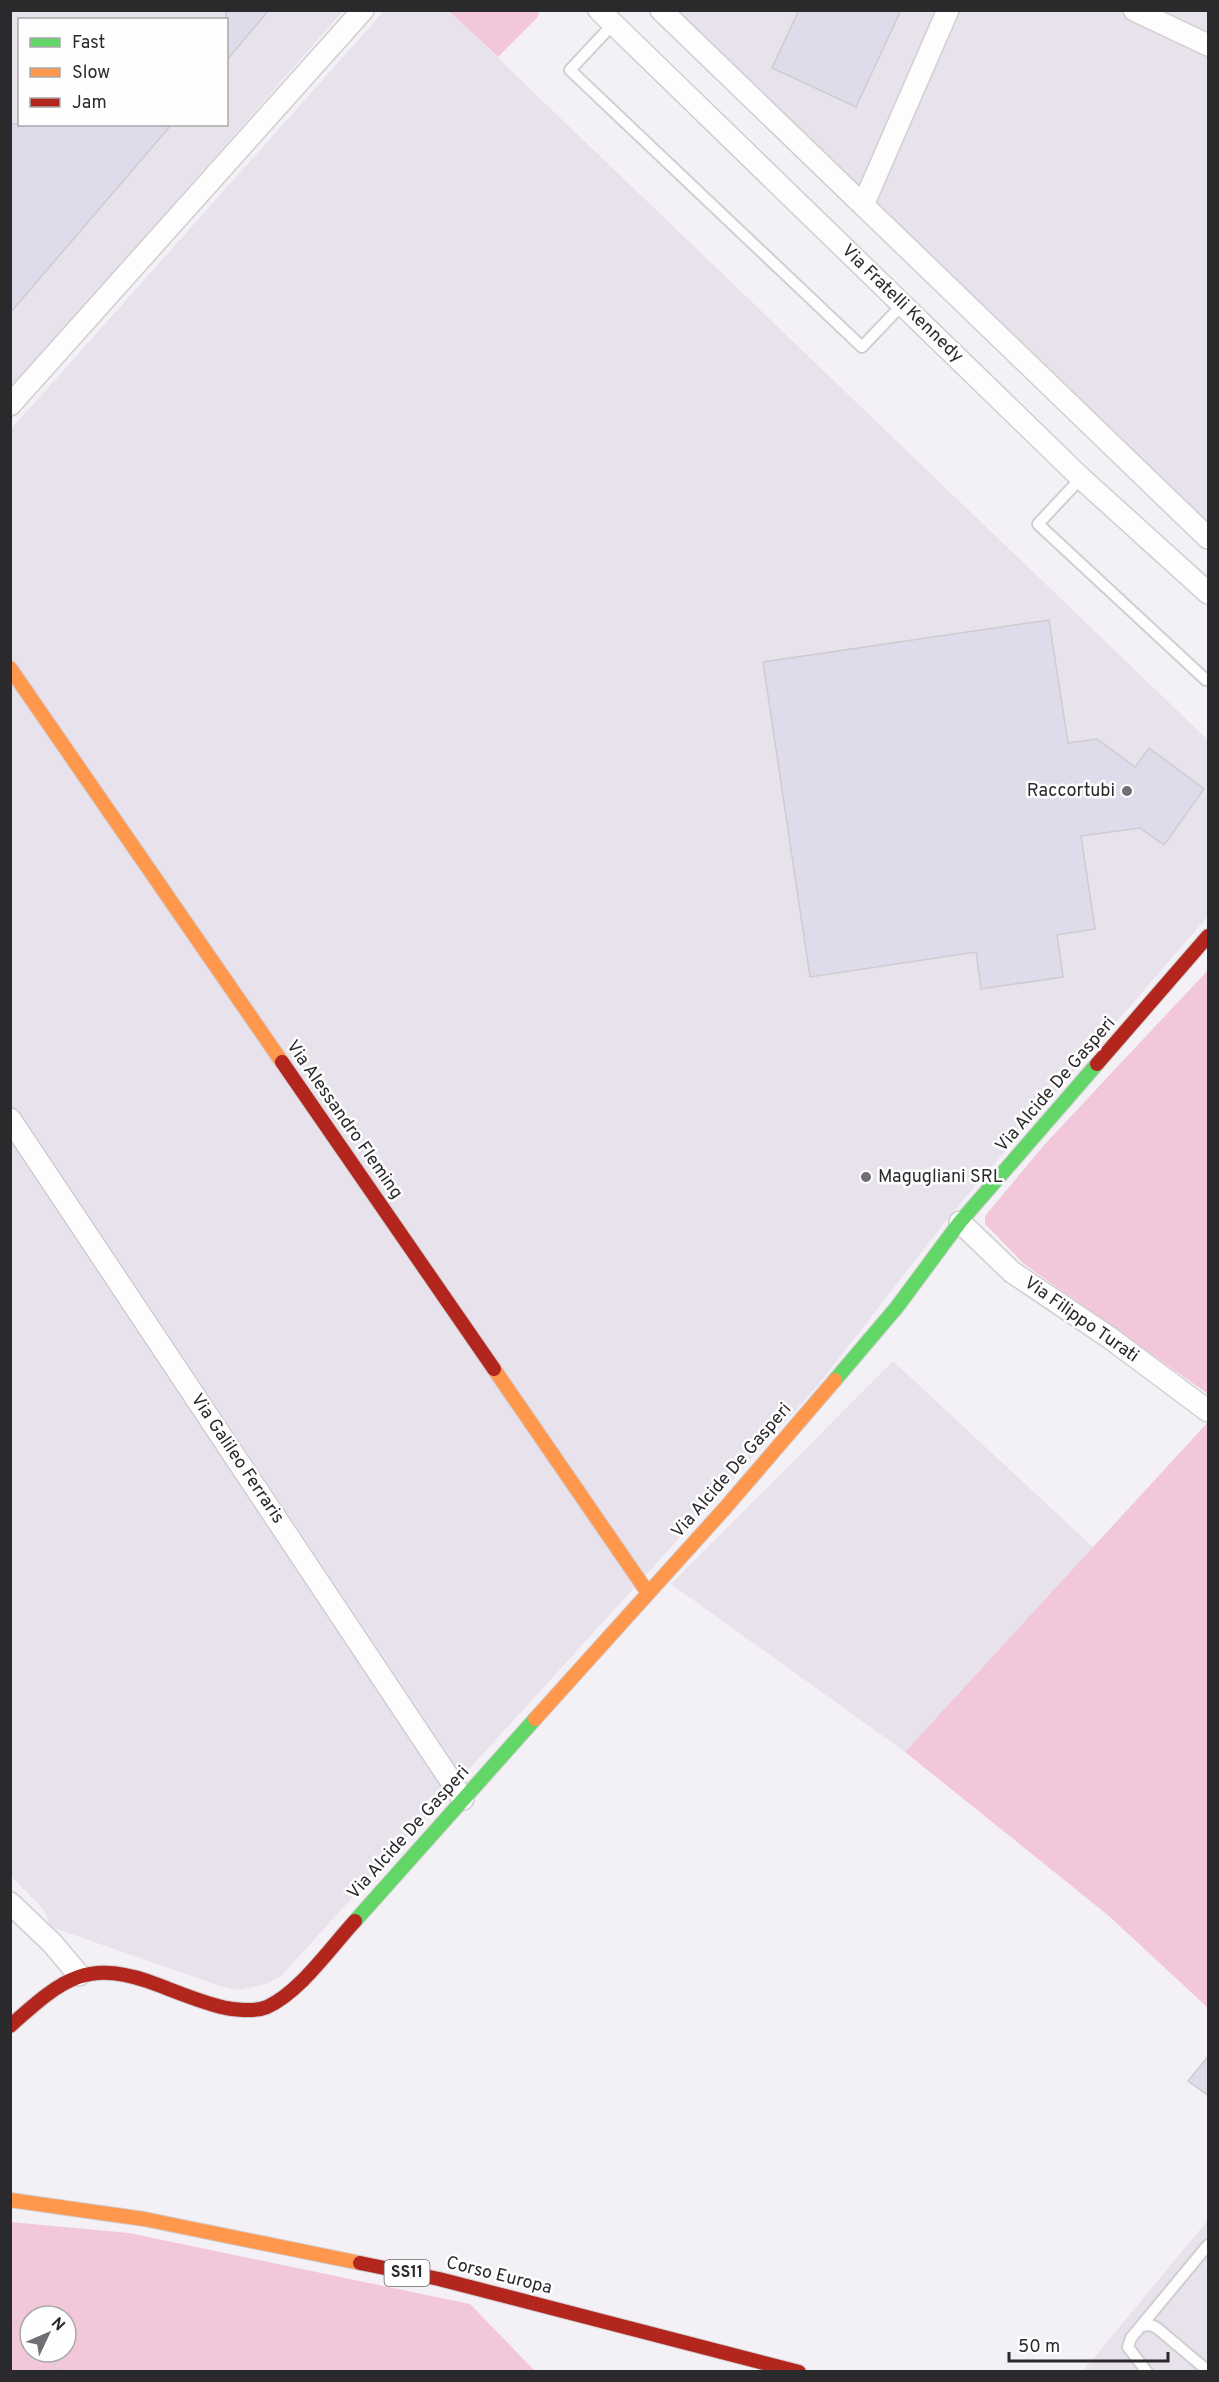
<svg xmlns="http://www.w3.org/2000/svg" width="1219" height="2382" viewBox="0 0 1219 2382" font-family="Overpass,sans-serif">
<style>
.built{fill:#e8e2ed;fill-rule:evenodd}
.green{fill:#f2c7da;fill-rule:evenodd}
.building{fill:#dedcea;stroke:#cdccd0;stroke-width:1.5}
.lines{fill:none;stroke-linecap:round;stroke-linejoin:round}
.lane-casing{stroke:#d0ced1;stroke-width:14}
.street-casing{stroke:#d0ced1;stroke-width:24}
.fast-casing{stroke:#d0ced1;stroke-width:16}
.slow-casing{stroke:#d0ced1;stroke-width:16}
.jam-casing{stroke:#d0ced1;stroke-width:16}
.path{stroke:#d3d1d3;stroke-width:4;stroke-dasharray:3 4.5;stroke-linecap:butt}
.lane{stroke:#fdfdfe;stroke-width:10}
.street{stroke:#fdfdfe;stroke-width:21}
.fast{stroke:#63d668;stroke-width:14}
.slow{stroke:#ff974d;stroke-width:14}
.jam{stroke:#b3261e;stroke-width:14}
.poi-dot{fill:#716f73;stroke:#fefefe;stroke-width:2}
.labels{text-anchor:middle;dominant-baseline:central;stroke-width:5;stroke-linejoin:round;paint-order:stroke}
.shield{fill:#fefefe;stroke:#6a696b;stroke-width:1.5}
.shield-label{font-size:16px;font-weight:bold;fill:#2a292c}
.street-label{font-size:18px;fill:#2a292c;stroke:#fefefe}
.poi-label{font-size:18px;fill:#2a292c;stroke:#fefefe;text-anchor:end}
</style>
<rect width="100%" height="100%" fill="#f4f1f6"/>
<path class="built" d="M 11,11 L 343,11 L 11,390 ZM 20,20 L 226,20 L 226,124 L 20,124 Z
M 384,11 L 449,11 L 1208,740 L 1208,916 L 952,1213 L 815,1389 L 281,1976 L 266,1984 L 239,1990 L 223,1987 L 51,1927 L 44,1910 L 11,1876 L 11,429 Z
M 670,11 L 1208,11 L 1208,528 Z
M 893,1361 L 1095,1549 L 905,1752 L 671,1584 Z
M 1208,2220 L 1208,2371 L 1083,2371 Z"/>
<path class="green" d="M 449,11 L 540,10 L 540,11 L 537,18 L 498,57 Z
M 1208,970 L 1208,1394 L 1024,1264 L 985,1224 L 985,1216 L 1045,1144 Z
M 1208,1422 L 1208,2008 L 1109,1916 L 905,1752 Z
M 10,2222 L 129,2233 L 470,2304 L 535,2371 L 11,2371 ZM 30,2316 L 66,2316 L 66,2352 L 30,2352 Z"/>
<path class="building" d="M 226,10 L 269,10 L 226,61 Z
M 799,10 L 901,10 L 856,107 L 772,68 Z
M 10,124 L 172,124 L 10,313 Z
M 1049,620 L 1068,743 L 1097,739 L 1135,767 L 1149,748 L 1204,789 L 1164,845 L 1140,828 L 1081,836 L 1095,929 L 1057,935 L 1063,977 L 981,989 L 976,952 L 810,977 L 763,662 Z
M 1209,2055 L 1209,2096 L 1188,2081 Z"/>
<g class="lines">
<g class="lane-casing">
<path id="lane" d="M 613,24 L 570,70 L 862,347 L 902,305
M 1081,478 L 1038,524 L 1206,680 L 1208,679
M 1141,2326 L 1151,2325 L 1157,2328 L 1208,2371
M 1147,2372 L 1128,2347 L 1131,2338 L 1208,2245"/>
</g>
<g class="street-casing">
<path id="street" d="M 599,10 L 1081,478 L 1208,593
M 661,10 L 1208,538
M 1134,10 L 1208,45
M 863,205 L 948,10
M 10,405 L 363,10
M 10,1119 L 463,1799
M 960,1222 L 1012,1272 L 1110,1338 L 1208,1411
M 10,1903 L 52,1943 L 79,1975"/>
</g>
<g class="fast-casing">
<path id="fast" d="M 835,1380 L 897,1307 L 960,1222 L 1097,1064
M 355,1921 L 535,1719"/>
</g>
<g class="slow-casing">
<path id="slow" d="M 10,668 L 282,1062
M 494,1369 L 648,1593
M 535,1719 L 726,1507 L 835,1380
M 10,2200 L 144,2219 L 360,2263"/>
</g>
<g class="jam-casing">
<path id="jam" d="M 282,1062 L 494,1369
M 1097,1064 L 1208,936
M 10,2026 C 64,1978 87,1957 161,1986 C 182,1994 203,2003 226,2008 C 238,2010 255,2012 267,2007 C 300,1992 331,1947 355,1921
M 360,2263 L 439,2279 L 799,2372"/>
</g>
<path class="path" d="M 10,2316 L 30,2337
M 43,2352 L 61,2372"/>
<use href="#lane" class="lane"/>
<use href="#street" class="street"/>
<use href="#fast" class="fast"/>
<use href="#slow" class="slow"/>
<use href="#jam" class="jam"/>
</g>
<g class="poi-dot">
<circle cx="1127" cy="791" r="6"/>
<circle cx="866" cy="1177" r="6"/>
</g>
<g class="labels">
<rect class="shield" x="384.5" y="2260" width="45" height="26" rx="4.5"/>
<g class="shield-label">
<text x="407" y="2273">SS11</text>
</g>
<g class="street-label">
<text transform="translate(902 304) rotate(44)">Via Fratelli Kennedy</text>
<text transform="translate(1056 1085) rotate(-49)">Via Alcide De Gasperi</text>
<text transform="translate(344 1120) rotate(55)">Via Alessandro Fleming</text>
<text transform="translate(1081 1320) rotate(35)">Via Filippo Turati</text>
<text transform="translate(237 1459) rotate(56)">Via Galileo Ferraris</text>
<text transform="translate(732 1471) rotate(-49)">Via Alcide De Gasperi</text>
<text transform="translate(409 1833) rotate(-48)">Via Alcide De Gasperi</text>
<text transform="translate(499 2276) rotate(14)">Corso Europa</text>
</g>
<g class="poi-label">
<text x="1115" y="791">Raccortubi</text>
<text x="878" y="1177" text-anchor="start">Magugliani SRL</text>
</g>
</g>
<rect width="1219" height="2382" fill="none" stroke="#2a292c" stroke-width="24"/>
<rect x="18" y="18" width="210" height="108" fill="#fefefe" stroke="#a9a9aa" stroke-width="1.5"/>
<rect x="30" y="38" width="30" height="9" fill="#63d668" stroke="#a9a9aa" stroke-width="1.5"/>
<text x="72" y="48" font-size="18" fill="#2a292c">Fast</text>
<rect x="30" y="68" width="30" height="9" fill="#ff974d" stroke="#a9a9aa" stroke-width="1.5"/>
<text x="72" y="78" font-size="18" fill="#2a292c">Slow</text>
<rect x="30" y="98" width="30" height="9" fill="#b3261e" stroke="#a9a9aa" stroke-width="1.5"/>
<text x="72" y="108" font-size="18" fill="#2a292c">Jam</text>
<g transform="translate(48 2334) rotate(46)"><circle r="28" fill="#fefefe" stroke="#a9a9aa" stroke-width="1.5"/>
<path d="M0-4.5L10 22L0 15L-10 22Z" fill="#716f73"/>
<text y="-9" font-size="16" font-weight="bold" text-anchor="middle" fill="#2a292c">N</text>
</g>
<path d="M1009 2352v9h159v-9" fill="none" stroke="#2a292c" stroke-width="3"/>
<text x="1018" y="2352" font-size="18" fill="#2a292c" stroke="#fefefe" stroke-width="4.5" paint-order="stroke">50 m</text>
</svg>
